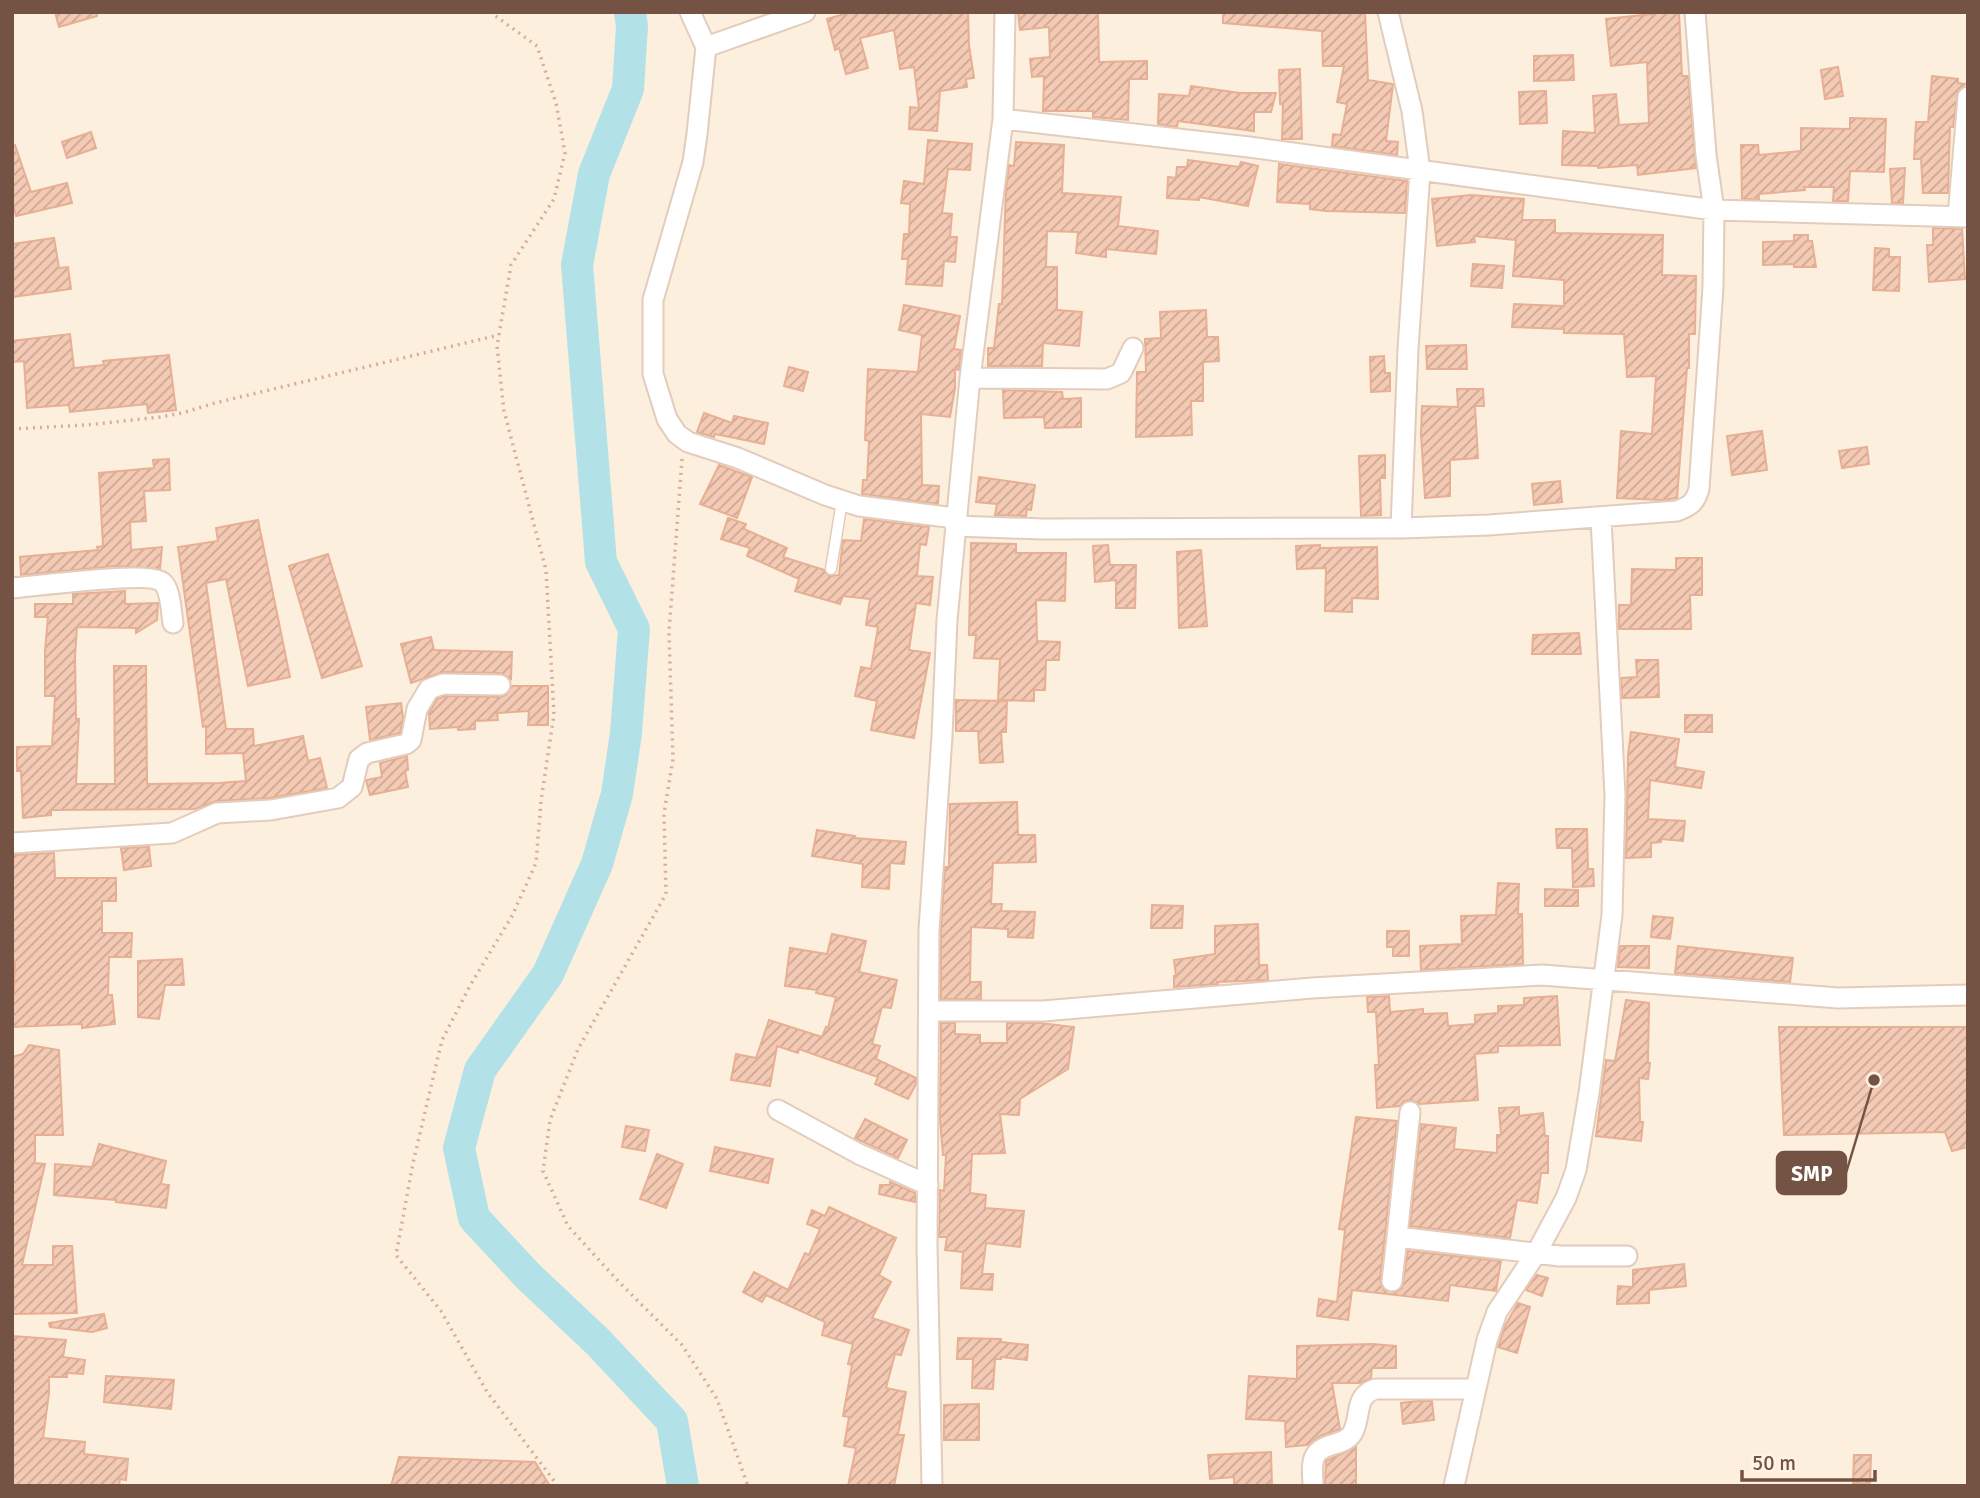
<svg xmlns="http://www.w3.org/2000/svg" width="1980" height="1498" viewBox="0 0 1980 1498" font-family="Signika,sans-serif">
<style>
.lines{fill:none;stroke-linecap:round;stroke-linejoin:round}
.river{stroke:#b2e2e7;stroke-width:32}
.building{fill:url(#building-hatch);stroke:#e7af93;stroke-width:2}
.lane-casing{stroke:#e3ccbc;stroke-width:13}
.street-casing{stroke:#e3ccbc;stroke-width:23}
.path{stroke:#d8ad97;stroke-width:3.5;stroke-dasharray:2 5;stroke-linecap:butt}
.lane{stroke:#fff;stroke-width:10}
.street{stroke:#fff;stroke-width:19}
.leader{fill:none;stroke:#745345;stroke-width:2.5}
.callout-dot{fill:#745345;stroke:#fff3e5;stroke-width:2.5}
.callout{fill:#745345;stroke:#745345;stroke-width:2.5}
.callout-label{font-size:21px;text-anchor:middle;font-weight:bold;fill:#fff}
</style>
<defs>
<pattern id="building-hatch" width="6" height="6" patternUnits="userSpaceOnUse" patternTransform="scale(1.75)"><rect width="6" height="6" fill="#f4cab4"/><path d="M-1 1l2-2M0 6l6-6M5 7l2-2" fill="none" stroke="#caa794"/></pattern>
</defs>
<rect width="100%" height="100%" fill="#fdefdd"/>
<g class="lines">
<path class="river" d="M 630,12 L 632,26 L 628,89 L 594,174 L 577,265 L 601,562 L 634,629 L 626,733 L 617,794 L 597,864 L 548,974 L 480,1070 L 459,1148 L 474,1218 L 527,1275 L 599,1343 L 672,1421 L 683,1486"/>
</g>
<path class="building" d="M 55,12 L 97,12 L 97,16 L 59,27 Z
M 851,12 L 968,12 L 969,45 L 974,78 L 966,79 L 967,87 L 940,91 L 937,131 L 909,129 L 910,107 L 919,108 L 914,67 L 900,69 L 894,30 L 860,38 L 868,68 L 846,74 L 839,48 L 835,50 L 827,19 Z
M 1018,12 L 1098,12 L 1099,62 L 1147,61 L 1147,79 L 1129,79 L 1128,120 L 1093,117 L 1093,111 L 1043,111 L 1044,76 L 1032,77 L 1030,59 L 1050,57 L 1049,27 L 1020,30 Z
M 1223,12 L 1365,12 L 1368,80 L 1393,84 L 1386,141 L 1398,142 L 1397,155 L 1332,146 L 1333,134 L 1341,135 L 1347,104 L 1337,102 L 1344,66 L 1323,66 L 1322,31 L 1223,23 Z
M 1652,12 L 1679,12 L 1682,76 L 1688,76 L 1696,168 L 1638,175 L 1637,165 L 1598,168 L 1598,166 L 1562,165 L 1563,131 L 1595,133 L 1593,96 L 1616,94 L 1619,125 L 1649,123 L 1647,62 L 1611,66 L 1606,19 L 1652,14 Z
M 1573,55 L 1574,80 L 1534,81 L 1534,56 Z
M 1838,67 L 1843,96 L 1825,99 L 1821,70 Z
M 1300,69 L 1302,139 L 1282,139 L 1283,105 L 1280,104 L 1279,70 Z
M 1932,76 L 1958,79 L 1958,83 L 1965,84 L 1958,91 L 1953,127 L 1950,127 L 1948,193 L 1923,193 L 1921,159 L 1914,159 L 1916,122 L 1928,122 Z
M 1191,86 L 1240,93 L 1276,93 L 1271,112 L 1254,112 L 1254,131 L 1178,121 L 1177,127 L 1158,124 L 1159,94 L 1189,96 Z
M 1546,91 L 1547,123 L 1520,124 L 1519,92 Z
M 1850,118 L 1886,119 L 1884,172 L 1850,171 L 1848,201 L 1833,201 L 1834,187 L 1804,187 L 1805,190 L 1759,194 L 1759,199 L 1742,199 L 1741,145 L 1758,145 L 1759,155 L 1801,151 L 1801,128 L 1850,129 Z
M 91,132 L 96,148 L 67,158 L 62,142 Z
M 928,140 L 972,144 L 970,170 L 948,169 L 942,213 L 952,214 L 950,237 L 957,237 L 955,262 L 944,261 L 942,286 L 906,284 L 908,259 L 902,259 L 904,234 L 909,234 L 910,204 L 901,203 L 904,181 L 924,184 Z
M 1016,142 L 1064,145 L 1062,193 L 1121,197 L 1118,226 L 1158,231 L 1156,254 L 1106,249 L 1106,257 L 1076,253 L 1078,232 L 1047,231 L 1046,267 L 1057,267 L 1057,310 L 1082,312 L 1079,346 L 1043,343 L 1042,366 L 988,366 L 988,348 L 994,348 L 999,304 L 1002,304 L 1006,189 L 1009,165 L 1014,166 Z
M 15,145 L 31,192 L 67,183 L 72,203 L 16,216 L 12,200 L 12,146 Z
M 1188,160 L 1239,167 L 1241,162 L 1258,166 L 1248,206 L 1199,197 L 1199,200 L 1167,198 L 1168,177 L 1176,178 L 1177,167 L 1187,167 Z
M 1279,164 L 1407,181 L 1405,213 L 1326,211 L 1310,209 L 1310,204 L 1277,202 Z
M 1905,168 L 1903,203 L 1892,203 L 1890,169 Z
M 1471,195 L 1524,199 L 1522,220 L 1555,220 L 1555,233 L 1663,235 L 1662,275 L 1696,276 L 1695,334 L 1689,334 L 1689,368 L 1687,368 L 1677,498 L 1662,500 L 1617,498 L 1621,431 L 1652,434 L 1656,376 L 1627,377 L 1624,334 L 1564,333 L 1564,329 L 1512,327 L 1514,304 L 1564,306 L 1564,280 L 1513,276 L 1516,240 L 1474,236 L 1475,242 L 1437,246 L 1432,199 Z
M 1933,228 L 1962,229 L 1965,279 L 1929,282 L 1927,245 L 1933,245 Z
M 1794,235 L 1808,235 L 1808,241 L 1812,241 L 1816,267 L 1794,267 L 1794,264 L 1763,265 L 1763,242 L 1794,241 Z
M 54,238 L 59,268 L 68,267 L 71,289 L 12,297 L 12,244 Z
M 1875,248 L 1889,249 L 1889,257 L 1900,257 L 1899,291 L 1873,290 Z
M 1473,264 L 1504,266 L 1502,288 L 1471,286 Z
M 904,305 L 960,316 L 954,349 L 961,350 L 959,370 L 955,369 L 955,388 L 950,417 L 921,414 L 922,485 L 939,486 L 938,504 L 862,494 L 863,480 L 867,480 L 869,441 L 865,440 L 868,369 L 918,372 L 922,335 L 899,330 Z
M 1206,310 L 1207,337 L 1218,337 L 1219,361 L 1203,362 L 1203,401 L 1191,401 L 1192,435 L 1136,437 L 1137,372 L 1146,372 L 1145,339 L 1161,338 L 1160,312 Z
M 70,334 L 74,368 L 104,365 L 103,361 L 169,355 L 176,410 L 148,413 L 147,404 L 70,412 L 69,405 L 27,408 L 24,361 L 12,362 L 12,341 Z
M 1466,345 L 1467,369 L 1427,369 L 1426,346 Z
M 1384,356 L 1385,373 L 1390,373 L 1390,391 L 1371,392 L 1370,357 Z
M 789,367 L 808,372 L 803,391 L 784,386 Z
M 1457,389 L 1483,389 L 1484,406 L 1475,406 L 1478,458 L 1450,460 L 1450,496 L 1425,498 L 1421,434 L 1422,406 L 1458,407 Z
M 1003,390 L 1062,392 L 1063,399 L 1081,398 L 1081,427 L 1045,428 L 1044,417 L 1004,418 Z
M 704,413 L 732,423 L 734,416 L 768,423 L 764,444 L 715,434 L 714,437 L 697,432 Z
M 1762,431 L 1767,470 L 1732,475 L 1727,436 Z
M 1867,447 L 1869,464 L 1842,468 L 1839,451 Z
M 1385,455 L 1385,478 L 1380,478 L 1381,515 L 1361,516 L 1359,456 Z
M 169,459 L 170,490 L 144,491 L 146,521 L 130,522 L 131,550 L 162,547 L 160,569 L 115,566 L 21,575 L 20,557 L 98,550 L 97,547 L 103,546 L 99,473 L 154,468 L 153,460 Z
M 719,465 L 752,477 L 737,518 L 700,504 Z
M 979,477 L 1035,485 L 1031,510 L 1027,509 L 1026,516 L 995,515 L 997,504 L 976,502 Z
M 1560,481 L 1562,502 L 1534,505 L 1532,484 Z
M 728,518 L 746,524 L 744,529 L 787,548 L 783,557 L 824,570 L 830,576 L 839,575 L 843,540 L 861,541 L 864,519 L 929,527 L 926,545 L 920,544 L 917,576 L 933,577 L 930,605 L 916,603 L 909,650 L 930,653 L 914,738 L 871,730 L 877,701 L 855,696 L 861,667 L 871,669 L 878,627 L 866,625 L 870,599 L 843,596 L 840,604 L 795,591 L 799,579 L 747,556 L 750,548 L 721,539 Z
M 258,520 L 290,677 L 248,686 L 226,579 L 206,583 L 226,729 L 253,729 L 254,746 L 303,736 L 308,761 L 320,758 L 327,788 L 270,798 L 216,801 L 195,809 L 51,810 L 51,815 L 23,818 L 21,771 L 17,771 L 17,747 L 52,746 L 55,696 L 45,696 L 45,651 L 48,617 L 35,617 L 35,604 L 73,604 L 73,594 L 125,591 L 125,604 L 158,603 L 157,620 L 136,633 L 136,628 L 77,627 L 75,656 L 76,719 L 79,719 L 76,784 L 115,784 L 114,666 L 146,666 L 147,784 L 219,783 L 246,781 L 243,753 L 206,754 L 206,726 L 203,727 L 178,547 L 218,541 L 216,528 Z
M 971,543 L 1016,544 L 1016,553 L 1066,553 L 1065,601 L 1036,600 L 1037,641 L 1060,642 L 1059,660 L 1046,660 L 1045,690 L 1034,690 L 1034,701 L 998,700 L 1000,659 L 974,658 L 976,635 L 969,635 Z
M 1108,545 L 1110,565 L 1136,565 L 1135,608 L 1116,608 L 1116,580 L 1095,582 L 1093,546 Z
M 1320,545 L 1320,548 L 1377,547 L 1378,599 L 1352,598 L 1352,612 L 1325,611 L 1326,568 L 1297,569 L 1296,546 Z
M 1201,550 L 1207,626 L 1179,628 L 1177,552 Z
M 328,554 L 362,666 L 322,678 L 289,566 Z
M 1676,558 L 1702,558 L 1702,595 L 1690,595 L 1691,629 L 1619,629 L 1619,605 L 1631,605 L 1632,569 L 1676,570 Z
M 1579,633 L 1581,654 L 1532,654 L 1533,635 Z
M 431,637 L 434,650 L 512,652 L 511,679 L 500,673 L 443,672 L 411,683 L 401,644 Z
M 1636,660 L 1658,660 L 1659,697 L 1622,698 L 1621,678 L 1637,677 Z
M 512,686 L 548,686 L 548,725 L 528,725 L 529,711 L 497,713 L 498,720 L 475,721 L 475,729 L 458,730 L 458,727 L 430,729 L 429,713 L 437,699 L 445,696 L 500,697 L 506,695 Z
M 956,700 L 1007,701 L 1006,732 L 1001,732 L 1003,762 L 980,763 L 978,731 L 956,731 Z
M 401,703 L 403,718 L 400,733 L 370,740 L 366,707 Z
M 1685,715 L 1712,715 L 1712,732 L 1685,732 Z
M 1631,732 L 1679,739 L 1675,767 L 1704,772 L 1701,788 L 1650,780 L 1648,819 L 1685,821 L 1683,841 L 1661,839 L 1661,842 L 1651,843 L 1651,857 L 1626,858 L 1628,755 Z
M 407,756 L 408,770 L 405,771 L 408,787 L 370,795 L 366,780 L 382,777 L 380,763 Z
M 1017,802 L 1018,835 L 1035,835 L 1036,862 L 993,863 L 991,904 L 1002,904 L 1001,911 L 1035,912 L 1033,938 L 1008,937 L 1008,929 L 971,927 L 970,982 L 981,982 L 981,999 L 941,999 L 941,930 L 945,867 L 949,867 L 950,804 Z
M 1556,829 L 1587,829 L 1588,869 L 1593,869 L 1594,886 L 1573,887 L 1572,848 L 1557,848 Z
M 817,830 L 855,836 L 854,838 L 906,842 L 904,864 L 890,863 L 889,889 L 862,887 L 863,864 L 812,856 Z
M 149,847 L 151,866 L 124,870 L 121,848 Z
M 54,853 L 55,878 L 116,878 L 116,901 L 102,901 L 102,933 L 132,933 L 131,957 L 109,957 L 108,995 L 112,995 L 115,1024 L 82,1028 L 82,1024 L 12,1027 L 15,962 L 12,961 L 12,855 Z
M 1498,883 L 1519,884 L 1518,914 L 1522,914 L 1523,964 L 1421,970 L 1420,946 L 1462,944 L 1461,916 L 1496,915 Z
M 1545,889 L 1578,890 L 1578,906 L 1545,906 Z
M 1152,905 L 1183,906 L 1182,928 L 1151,928 Z
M 1653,916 L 1673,918 L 1670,939 L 1651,937 Z
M 1258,924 L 1259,965 L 1267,965 L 1268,980 L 1217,982 L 1218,984 L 1174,987 L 1174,976 L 1176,976 L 1174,960 L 1215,954 L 1215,926 Z
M 1387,931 L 1409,931 L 1409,956 L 1393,956 L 1393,947 L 1387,947 Z
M 832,934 L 866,941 L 859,972 L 897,980 L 891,1008 L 882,1007 L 872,1044 L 880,1046 L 876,1059 L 916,1078 L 916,1084 L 908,1099 L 875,1084 L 878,1077 L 799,1049 L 798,1053 L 777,1046 L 770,1086 L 731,1080 L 736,1054 L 756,1058 L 769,1020 L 822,1037 L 826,1027 L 828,1028 L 836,997 L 816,993 L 817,990 L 785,986 L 790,948 L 827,954 Z
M 1620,946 L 1649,946 L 1649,968 L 1618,967 Z
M 1678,946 L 1793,958 L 1790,982 L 1675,973 Z
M 182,959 L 184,985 L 165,985 L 159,1019 L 138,1017 L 138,961 Z
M 1389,996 L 1390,1012 L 1423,1009 L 1423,1014 L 1447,1013 L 1448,1026 L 1475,1024 L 1475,1015 L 1498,1013 L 1498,1006 L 1524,1005 L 1524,998 L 1557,996 L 1560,1045 L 1498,1046 L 1498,1052 L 1475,1054 L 1478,1100 L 1419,1104 L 1411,1100 L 1404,1101 L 1400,1106 L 1377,1108 L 1375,1065 L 1379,1065 L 1376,1012 L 1368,1012 L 1367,997 Z
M 1626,1000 L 1649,1003 L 1648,1063 L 1650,1063 L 1648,1079 L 1639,1078 L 1640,1122 L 1643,1122 L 1641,1141 L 1596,1136 L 1606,1060 L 1615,1061 Z
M 941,1023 L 955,1023 L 955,1034 L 980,1035 L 980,1043 L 1007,1043 L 1007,1023 L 1040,1023 L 1074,1027 L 1068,1069 L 1020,1099 L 1019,1115 L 1000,1114 L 1005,1153 L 972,1154 L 970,1193 L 986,1195 L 985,1208 L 1024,1211 L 1020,1247 L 986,1243 L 982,1274 L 993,1274 L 992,1290 L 961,1288 L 963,1252 L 945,1250 L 947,1237 L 939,1237 L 940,1190 L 944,1191 L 946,1155 L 943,1155 L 940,1119 Z
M 1779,1027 L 1968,1027 L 1968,1147 L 1952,1151 L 1945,1132 L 1784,1135 Z
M 29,1045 L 59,1050 L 63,1135 L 35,1135 L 35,1163 L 45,1164 L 22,1265 L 53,1265 L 53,1246 L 72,1246 L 77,1313 L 12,1314 L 12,1057 L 23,1054 Z
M 1519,1107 L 1519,1116 L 1543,1113 L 1545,1136 L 1548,1136 L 1548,1173 L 1541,1173 L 1537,1203 L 1517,1200 L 1510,1238 L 1410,1226 L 1421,1124 L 1456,1128 L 1454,1149 L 1497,1153 L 1497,1135 L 1501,1135 L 1499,1108 Z
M 1356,1117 L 1397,1121 L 1380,1280 L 1384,1290 L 1396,1292 L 1402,1288 L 1408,1251 L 1501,1261 L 1496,1291 L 1450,1285 L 1448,1301 L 1352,1290 L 1348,1320 L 1317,1316 L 1319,1299 L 1337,1302 L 1345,1230 L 1339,1229 Z
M 865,1119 L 907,1140 L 898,1158 L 855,1138 Z
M 626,1126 L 649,1130 L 645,1151 L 622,1147 Z
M 99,1144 L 166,1161 L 161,1184 L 169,1185 L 166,1208 L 116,1202 L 116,1200 L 54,1195 L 55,1164 L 92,1167 Z
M 715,1147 L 773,1159 L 768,1183 L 710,1171 Z
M 657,1154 L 683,1164 L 666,1208 L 640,1199 Z
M 890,1182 L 915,1193 L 915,1202 L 879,1194 L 880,1185 L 890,1185 Z
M 829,1207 L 896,1238 L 879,1275 L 891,1282 L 872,1318 L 909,1330 L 901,1355 L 895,1354 L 886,1388 L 906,1392 L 898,1435 L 904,1435 L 894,1486 L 848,1486 L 856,1448 L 844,1446 L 849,1417 L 843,1416 L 852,1365 L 848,1364 L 853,1344 L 822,1335 L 825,1322 L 766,1295 L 762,1302 L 743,1292 L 754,1272 L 788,1290 L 805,1253 L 809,1255 L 820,1229 L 807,1224 L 812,1210 L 825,1216 Z
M 1684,1264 L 1686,1286 L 1649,1290 L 1649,1303 L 1617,1304 L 1618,1286 L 1633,1287 L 1633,1270 Z
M 1537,1275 L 1548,1278 L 1542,1296 L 1526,1290 Z
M 1518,1303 L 1530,1307 L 1517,1353 L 1498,1347 L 1505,1326 Z
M 104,1314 L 107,1328 L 92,1332 L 50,1327 L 49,1323 Z
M 12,1336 L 66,1340 L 63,1357 L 85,1360 L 83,1374 L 67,1373 L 67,1377 L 49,1377 L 49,1393 L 43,1438 L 85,1442 L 84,1454 L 128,1459 L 126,1480 L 120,1479 L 119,1486 L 12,1486 Z
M 958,1338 L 1001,1339 L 1001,1342 L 1028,1345 L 1027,1360 L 1001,1357 L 1001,1359 L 995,1359 L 993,1389 L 972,1388 L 973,1359 L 957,1359 Z
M 1372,1344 L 1396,1346 L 1396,1368 L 1372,1368 L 1371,1378 L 1360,1383 L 1332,1383 L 1340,1429 L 1320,1436 L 1307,1445 L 1286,1447 L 1285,1421 L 1246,1419 L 1249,1376 L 1297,1379 L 1297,1346 Z
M 106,1376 L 174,1380 L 171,1409 L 104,1402 Z
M 1418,1401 L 1432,1401 L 1434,1420 L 1403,1424 L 1401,1403 Z
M 979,1404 L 979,1440 L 944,1440 L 944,1405 Z
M 1356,1447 L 1356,1486 L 1325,1486 L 1326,1461 Z
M 1271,1452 L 1272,1486 L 1234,1486 L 1234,1477 L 1210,1479 L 1208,1455 Z
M 1854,1455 L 1871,1455 L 1870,1484 L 1853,1483 Z
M 399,1457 L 535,1462 L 550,1486 L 391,1486 Z"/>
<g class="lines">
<g class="lane-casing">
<path id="lane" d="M 831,569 L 842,501"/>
</g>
<g class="street-casing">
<path id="street" d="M 690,12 L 706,47 L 697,134 L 693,162 L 653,300 L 653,374 L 667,419 L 677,434 L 688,442 L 738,458 L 825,495 L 859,506 L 955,518
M 1388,12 L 1412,111 L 1420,171 L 1408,349 L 1401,528
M 706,47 L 805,12
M 1003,119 L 1249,147 L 1714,210 L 1968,217
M 1958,217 L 1968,97
M 970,378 L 1107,379 L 1121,373 L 1133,348
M 955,526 L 1043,529 L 1401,528 L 1489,525 L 1677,511 C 1690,506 1695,503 1699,489 L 1713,287 L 1714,210 L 1706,155 L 1695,12
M 12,588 C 36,586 149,571 162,582 C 171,589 171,612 173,623
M 12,843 L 172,833 L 217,813 L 271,810 L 338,798 L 352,787 L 359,759 L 367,753 L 406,744 L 411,740 L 417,709 L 429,689 L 443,684 L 500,685
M 929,1011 L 1043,1011 L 1312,988 L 1542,975 L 1838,998 L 1968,995
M 778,1110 L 859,1154 L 928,1185
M 1410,1112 L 1397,1237 L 1560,1256 L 1627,1256
M 1392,1281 L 1397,1237
M 932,1486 L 927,1246 L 929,930 L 942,736 L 947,620 L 970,378 L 1003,119 L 1005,12
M 1313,1486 C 1313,1476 1310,1461 1317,1453 C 1327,1441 1347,1447 1354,1430 C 1361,1413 1355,1395 1376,1389 L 1475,1389
M 1454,1486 L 1487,1340 L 1497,1312 L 1537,1252 L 1566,1198 L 1576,1170 L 1589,1093 L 1612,915 L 1615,795 L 1601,518"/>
</g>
<path class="path" d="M 490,12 L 537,46 L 556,103 L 565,153 L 554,199 L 511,265 L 497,346 L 504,411 L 546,570 L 554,714 L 541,801 L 536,863 L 512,916 L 471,984 L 442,1040 L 413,1163 L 396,1255 L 441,1311 L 487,1392 L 558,1486
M 12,429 L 86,425 L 160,417 L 182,413 L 215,403 L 499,335
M 682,459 L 669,632 L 673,759 L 664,813 L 666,894 L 578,1049 L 550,1120 L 543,1171 L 568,1226 L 619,1282 L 682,1345 L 717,1399 L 748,1486"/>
<use href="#lane" class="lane"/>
<use href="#street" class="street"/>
</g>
<path class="leader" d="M1874 1080L1846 1173"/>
<circle class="callout-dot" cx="1874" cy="1080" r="7"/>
<rect class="callout" x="1777" y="1152" width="69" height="42" rx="7"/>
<g class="callout-label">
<text x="1812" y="1181">SMP</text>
</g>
<rect width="1980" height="1498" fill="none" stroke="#745345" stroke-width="28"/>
<path d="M1742 1470v10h133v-10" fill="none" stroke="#745345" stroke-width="3.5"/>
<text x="1752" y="1470" font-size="21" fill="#745345" stroke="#fff3e5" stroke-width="5" paint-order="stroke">50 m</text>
</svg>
